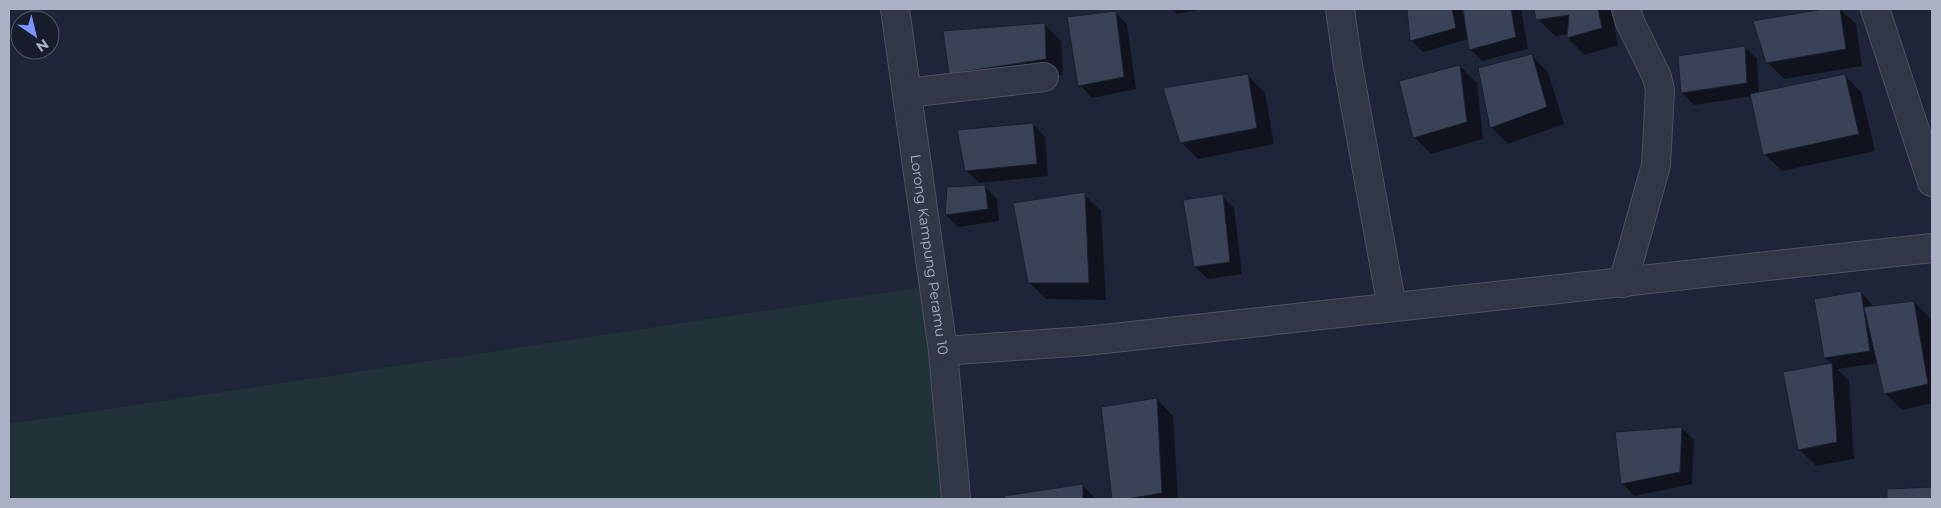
<svg xmlns="http://www.w3.org/2000/svg" width="1941" height="508" viewBox="0 0 1941 508" font-family="Montserrat,sans-serif">
<style>
.green{fill:#213239}
.shadow{fill:#0007}
.building{fill:#3a4258;stroke:#1a1f2f}
.lines{fill:none;stroke-linecap:round;stroke-linejoin:round}
.minor-casing{stroke:#4d5263;stroke-width:30}
.minor{stroke:#323748;stroke-width:28}
.labels{text-anchor:middle;dominant-baseline:central;stroke-width:4;stroke-linejoin:round;paint-order:stroke}
.street-label{font-size:14px;fill:#acb2c5;stroke:#181d2d}
</style>
<rect width="100%" height="100%" fill="#1f2538"/>
<path class="green" d="M 923,287 L 954,499 L 9,499 L 9,424 Z"/>
<path class="shadow" d="M 1172,9 L 1204,9 L 1177,14 Z
M 1408,9 L 1462,9 L 1463,15 L 1465,15 L 1465,9 L 1521,9 L 1528,49 L 1482,61 L 1470,49 L 1469,39 L 1423,52 L 1411,40 Z
M 1535,9 L 1611,9 L 1618,45 L 1585,55 L 1568,38 L 1569,34 L 1555,36 L 1538,19 Z
M 1830,9 L 1840,9 L 1856,24 L 1862,66 L 1784,79 L 1767,62 L 1755,22 Z
M 1115,12 L 1127,24 L 1136,89 L 1092,98 L 1080,85 Z
M 1044,24 L 1061,41 L 1063,75 L 967,90 L 950,73 Z
M 1745,47 L 1757,59 L 1759,93 L 1844,75 L 1861,92 L 1875,151 L 1782,171 L 1764,154 L 1752,96 L 1694,105 L 1682,93 Z
M 1531,55 L 1548,72 L 1564,124 L 1508,144 L 1491,127 Z
M 1460,66 L 1477,83 L 1483,139 L 1431,154 L 1414,137 Z
M 1248,76 L 1265,93 L 1274,144 L 1198,159 L 1181,142 Z
M 1033,124 L 1045,137 L 1048,176 L 979,183 L 966,170 Z
M 985,187 L 997,199 L 999,221 L 958,227 L 946,215 L 948,188 Z
M 1084,194 L 1101,211 L 1106,300 L 1046,299 L 1029,282 Z
M 1222,196 L 1234,208 L 1242,274 L 1208,279 L 1195,267 L 1185,201 Z
M 1861,292 L 1874,307 L 1914,302 L 1931,319 L 1932,403 L 1902,410 L 1885,393 L 1878,363 L 1837,369 L 1849,381 L 1854,459 L 1816,466 L 1799,449 L 1785,373 L 1832,364 L 1825,357 Z
M 1157,399 L 1173,416 L 1178,499 L 1113,499 L 1102,408 Z
M 1682,428 L 1694,440 L 1692,484 L 1634,496 L 1622,483 Z
M 1082,485 L 1096,499 L 1006,499 L 1006,497 Z
M 1932,489 L 1932,499 L 1889,499 L 1888,490 Z"/>
<path class="building" d="M 1407,9 L 1452,9 L 1456,28 L 1410,41 Z
M 1463,9 L 1511,9 L 1516,37 L 1469,50 Z
M 1534,9 L 1598,9 L 1602,28 L 1567,38 L 1569,15 L 1536,20 Z
M 1823,9 L 1840,9 L 1846,49 L 1766,63 L 1753,21 Z
M 1116,11 L 1124,77 L 1078,86 L 1067,17 Z
M 1045,23 L 1046,59 L 949,74 L 943,31 Z
M 1745,46 L 1747,83 L 1681,93 L 1678,56 Z
M 1532,54 L 1547,107 L 1490,128 L 1478,68 Z
M 1460,65 L 1467,122 L 1413,138 L 1399,81 Z
M 1248,74 L 1257,128 L 1180,143 L 1163,88 Z
M 1845,74 L 1859,134 L 1763,155 L 1750,94 Z
M 1033,123 L 1037,164 L 965,171 L 957,130 Z
M 985,185 L 988,209 L 945,215 L 947,187 Z
M 1085,192 L 1089,283 L 1028,283 L 1013,203 Z
M 1223,194 L 1230,262 L 1194,267 L 1183,200 Z
M 1861,291 L 1870,351 L 1824,358 L 1814,299 Z
M 1914,301 L 1928,384 L 1884,394 L 1864,307 Z
M 1832,363 L 1837,442 L 1798,450 L 1783,372 Z
M 1157,398 L 1162,493 L 1127,499 L 1112,499 L 1101,407 Z
M 1682,427 L 1680,472 L 1621,484 L 1615,432 Z
M 1083,484 L 1083,499 L 1005,499 L 1004,496 Z
M 1932,487 L 1932,499 L 1887,499 L 1887,489 Z"/>
<g class="lines">
<g class="minor-casing">
<g id="minor">
<path id="s1" d="M 895,9 L 943,351 L 956,499"/>
<path d="M 1340,9 L 1348,66 L 1392,307"/>
<path d="M 1875,9 L 1932,182"/>
<path d="M 907,93 L 1044,77"/>
<path d="M 1623,283 L 1656,165 L 1660,90 L 1657,77 L 1630,22 L 1626,9"/>
<path d="M 943,351 L 1086,341 L 1932,248"/>
</g>
</g>
<use href="#minor" class="minor"/>
</g>
<g class="labels">
<g class="street-label">
<text stroke="none"><textPath href="#s1" startOffset="248">Lorong Kampung Peramu 10</textPath></text>
</g>
</g>
<rect width="1941" height="508" fill="none" stroke="#acb2c5" stroke-width="20"/>
<g transform="translate(35 35) rotate(145)"><circle r="24" fill="#181d2d" stroke="#53596a"/>
<path d="M0-4L9 19L0 12L-9 19Z" fill="#7a95fd"/>
<text y="-8" font-size="14" font-weight="bold" text-anchor="middle" fill="#acb2c5">N</text>
</g>
</svg>
